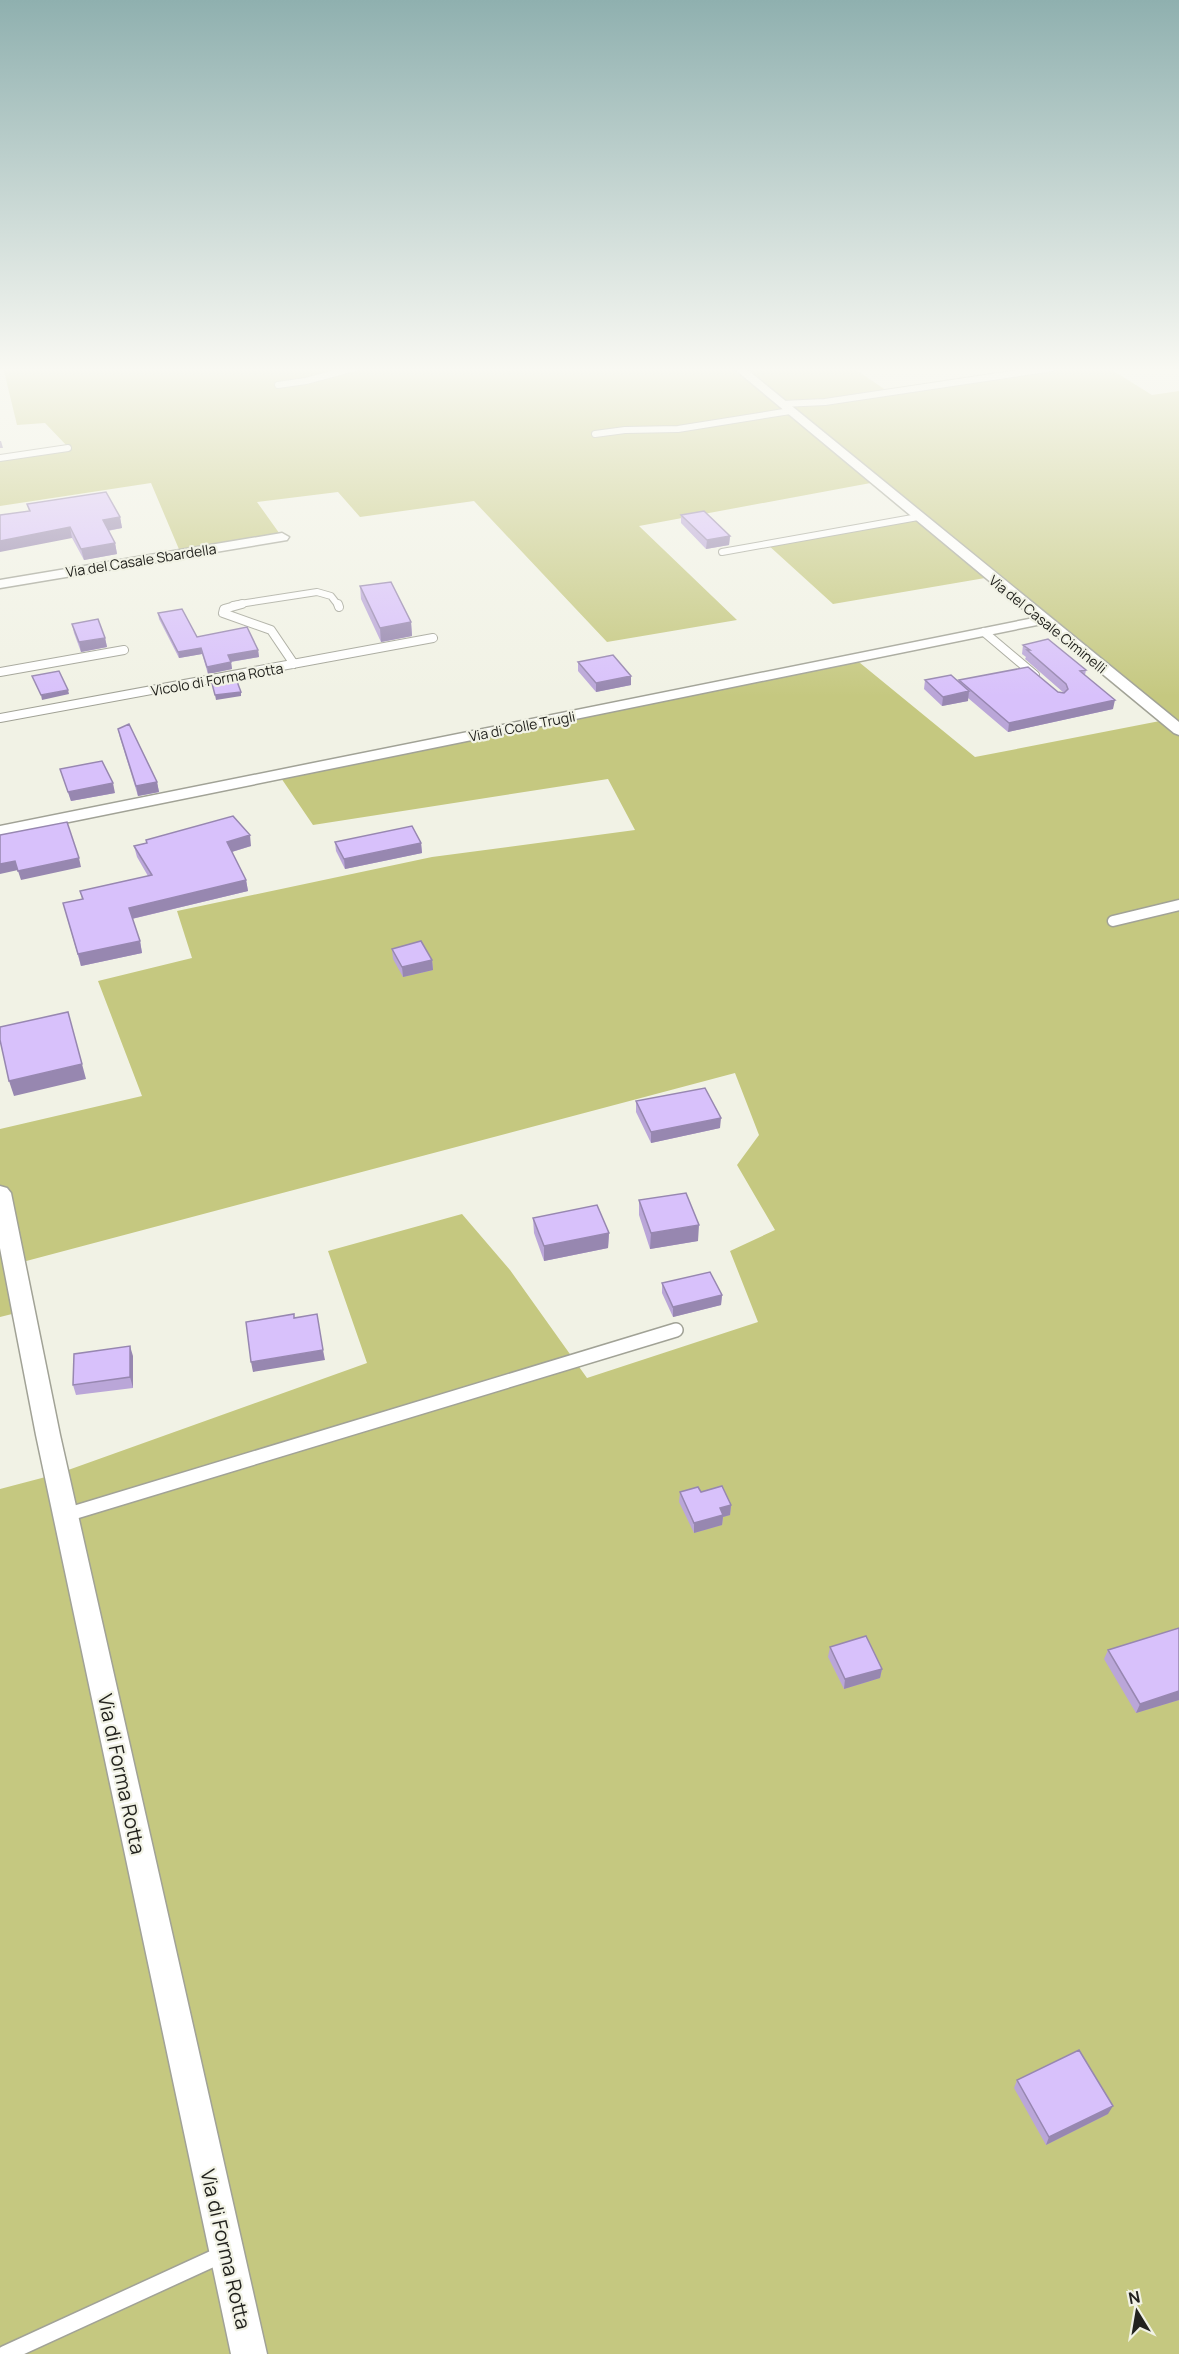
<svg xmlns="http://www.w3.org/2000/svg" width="1179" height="2354" viewBox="0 0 1179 2354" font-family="Manrope,sans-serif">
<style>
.green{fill:#c5c880}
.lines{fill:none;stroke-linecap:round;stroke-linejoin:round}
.lane-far4-casing{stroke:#a1a296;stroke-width:8}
.lane-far3-casing{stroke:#a1a296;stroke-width:10}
.lane-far2-casing{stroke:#a1a296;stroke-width:13}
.lane-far1-casing{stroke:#a1a296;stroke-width:16}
.lane-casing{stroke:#a1a296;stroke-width:19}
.street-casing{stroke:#a1a296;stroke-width:3}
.lane-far4{stroke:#fff;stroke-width:6}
.lane-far3{stroke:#fff;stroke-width:8}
.lane-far2{stroke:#fff;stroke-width:10}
.lane-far1{stroke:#fff;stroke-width:13}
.lane{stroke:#fff;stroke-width:16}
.street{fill:#fff;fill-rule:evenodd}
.wall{fill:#baa6d8}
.shaded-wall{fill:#9787b0}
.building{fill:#d8c1fb;stroke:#9787b0;stroke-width:1.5}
.labels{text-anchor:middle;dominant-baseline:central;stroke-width:4.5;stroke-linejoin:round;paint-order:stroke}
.far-street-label{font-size:14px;fill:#22221e;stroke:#f1f2e5}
.near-street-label{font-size:20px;fill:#22221e;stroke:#f1f2e5}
</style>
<rect width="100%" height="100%" fill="#f1f2e5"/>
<path class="green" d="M 3,367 L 852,367 L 890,393 L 1058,367 L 1107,367 L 1152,395 L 1179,391 L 1179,2354 L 0,2354 L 0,1489 L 57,1474 L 367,1363 L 328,1251 L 462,1214 L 510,1270 L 587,1378 L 758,1322 L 730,1251 L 775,1230 L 737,1165 L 759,1135 L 735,1073 L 15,1264 L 24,1311 L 0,1317 L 0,1129 L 142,1096 L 98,981 L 192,958 L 177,911 L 432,857 L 635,830 L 608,779 L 313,825 L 279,775 L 854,658 L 975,757 L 1165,720 L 991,577 L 833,604 L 767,544 L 917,517 L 876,482 L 639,526 L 737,620 L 607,642 L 474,501 L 360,517 L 338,492 L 257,502 L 282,537 L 181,554 L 151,483 L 0,506 L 0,458 L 68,447 L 45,423 L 17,425 Z"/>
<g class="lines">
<g class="lane-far4-casing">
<path id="lane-far4" d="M 278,385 L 306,381 L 358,367
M 782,404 L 825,402 L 1052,368
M 595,434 L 625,430 L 678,429 L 790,411
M 0,458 L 68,448
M 722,552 L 918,517
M 233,605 L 317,592 L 331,596 L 338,605"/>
</g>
<g class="lane-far3-casing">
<path id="lane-far3" d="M 242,604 L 224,609 L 223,613 L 271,630 L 294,664
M 338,604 L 339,607
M 984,632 L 1035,675
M 0,672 L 124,650
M 0,718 L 433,638"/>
</g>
<g class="lane-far2-casing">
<path id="lane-far2" d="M 1113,921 L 1179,905"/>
</g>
<g class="lane-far1-casing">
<path id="lane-far1" d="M 66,1515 L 676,1330"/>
</g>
<g class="lane-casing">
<path id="lane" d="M 5,2354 L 223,2254"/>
</g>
<g class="street-casing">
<path id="street" d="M 732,367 L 744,367 L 1179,722 L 1179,735 L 1174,733 L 1042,624 L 0,836 L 0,826 L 1034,618 Z
M 282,533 L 289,537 L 287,540 L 0,588 L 0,580 Z
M 0,1186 L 7,1188 L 11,1193 L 60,1435 L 267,2354 L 231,2354 L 36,1435 L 0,1248 Z"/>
</g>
<use href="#lane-far4" class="lane-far4"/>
<use href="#lane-far3" class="lane-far3"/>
<use href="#lane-far2" class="lane-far2"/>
<use href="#lane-far1" class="lane-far1"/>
<use href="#lane" class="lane"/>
<use href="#street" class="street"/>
</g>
<path class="wall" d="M 27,504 L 120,517 L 122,528 L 108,531 L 115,543 L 117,554 L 84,560 L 72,538 L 29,511 Z
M 681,515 L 730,536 L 729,545 L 706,549 L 681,523 Z
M 360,586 L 411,622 L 412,636 L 381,642 L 361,599 Z
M 158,613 L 197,637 L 258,650 L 259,657 L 231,662 L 232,669 L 208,674 L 202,654 L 179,658 L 159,619 Z
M 72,624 L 105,638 L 107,647 L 81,652 L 74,633 Z
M 1023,645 L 1086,670 L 1085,675 L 1113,709 L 1008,732 L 968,698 L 968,701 L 942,706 L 924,689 L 925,680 L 959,682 L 959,680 L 1064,693 L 1025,659 L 1026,657 L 1022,654 Z
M 578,662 L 631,676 L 631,685 L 596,692 L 578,671 Z
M 118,729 L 157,782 L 159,792 L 138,796 L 120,738 Z
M 60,769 L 115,793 L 71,801 Z
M 146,840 L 251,846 L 232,852 L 246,880 L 248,891 L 132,919 L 140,941 L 142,953 L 81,966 L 66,914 L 82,899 L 80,891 L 148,876 L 137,857 L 134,846 L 146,843 Z
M 335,842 L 421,843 L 422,853 L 345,869 L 336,851 Z
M 392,949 L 432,960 L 433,970 L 403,977 L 393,959 Z
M 636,1101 L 720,1128 L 651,1143 L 636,1112 Z
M 639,1200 L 698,1241 L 650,1249 L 639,1215 Z
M 533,1218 L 609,1233 L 608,1248 L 544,1261 L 534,1233 Z
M 662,1283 L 722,1295 L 721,1305 L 673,1317 L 662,1293 Z
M 133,1356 L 133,1388 L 76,1395 L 73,1385 Z
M 680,1492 L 701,1492 L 731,1505 L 730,1515 L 723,1517 L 722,1525 L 694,1533 L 679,1502 Z
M 1179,1628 L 1179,1700 L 1136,1713 L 1104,1659 L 1108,1650 Z
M 830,1647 L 882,1669 L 880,1678 L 844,1689 L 828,1657 Z
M 1017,2080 L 1108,2114 L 1046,2145 L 1014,2088 Z"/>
<path class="shaded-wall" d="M 0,441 L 1,441 L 3,448 L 0,448 Z
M 120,517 L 122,528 L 105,531 L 103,520 Z
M 70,527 L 72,538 L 0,552 L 0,541 Z
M 730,536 L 729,545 L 706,549 L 707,540 Z
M 115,543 L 117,554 L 84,560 L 81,549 Z
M 411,622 L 412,636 L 381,642 L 380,628 Z
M 105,638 L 107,647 L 81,652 L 79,642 Z
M 201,648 L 202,654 L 179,658 L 178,652 Z
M 258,650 L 259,657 L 229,662 L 228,655 Z
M 231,662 L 232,669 L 208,674 L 207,667 Z
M 631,676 L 631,685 L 596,692 L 596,683 Z
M 68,690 L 69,694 L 42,700 L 41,695 Z
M 969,691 L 968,701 L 942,706 L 943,697 Z
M 241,692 L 241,696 L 216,700 L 215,695 Z
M 1115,700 L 1113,709 L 1008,732 L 1009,723 Z
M 157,782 L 159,792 L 138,796 L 136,786 Z
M 113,783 L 115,793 L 71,801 L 68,792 Z
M 250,835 L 251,846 L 228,853 L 227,842 Z
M 421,843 L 422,853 L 345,869 L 344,859 Z
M 79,858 L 81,867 L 21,880 L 18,871 Z
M 15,861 L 18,870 L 0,874 L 0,864 Z
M 246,880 L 248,891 L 131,919 L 129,908 Z
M 140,941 L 142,953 L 81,966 L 78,954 Z
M 432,960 L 433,970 L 403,977 L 402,967 Z
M 82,1064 L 86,1079 L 14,1096 L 9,1081 Z
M 721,1118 L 720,1128 L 651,1143 L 651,1132 Z
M 699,1225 L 698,1241 L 650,1249 L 651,1233 Z
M 609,1233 L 608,1248 L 544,1261 L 544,1246 Z
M 722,1295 L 721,1305 L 673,1317 L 673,1307 Z
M 130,1346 L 133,1356 L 133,1388 L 130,1377 Z
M 323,1350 L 325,1360 L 253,1372 L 251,1362 Z
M 731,1505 L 730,1515 L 723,1517 L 722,1525 L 694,1533 L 694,1523 L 720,1508 Z
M 882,1669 L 880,1678 L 844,1689 L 845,1679 Z
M 1179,1691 L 1179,1700 L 1136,1713 L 1140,1704 Z
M 1113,2106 L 1108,2114 L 1046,2145 L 1049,2137 Z"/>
<path class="building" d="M 106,492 L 120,517 L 103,520 L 115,543 L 81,549 L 70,527 L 0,541 L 0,515 L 30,511 L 27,504 Z
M 704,511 L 730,536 L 707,540 L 681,515 Z
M 391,582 L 411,622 L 380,628 L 360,586 Z
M 182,609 L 197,637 L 247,627 L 258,650 L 228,655 L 231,662 L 207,667 L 201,648 L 178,652 L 158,613 Z
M 98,619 L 105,638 L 79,642 L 72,624 Z
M 1048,639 L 1086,670 L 1080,671 L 1115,700 L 1009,723 L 959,680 L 1028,667 L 1058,692 L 1064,693 L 1068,689 L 1066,684 L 1027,650 L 1030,650 L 1023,645 Z
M 613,655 L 631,676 L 596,683 L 578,662 Z
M 59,671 L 68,690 L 41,695 L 32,676 Z
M 951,675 L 969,691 L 943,697 L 925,680 Z
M 235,676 L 241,692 L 215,695 L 211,680 Z
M 129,724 L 157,782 L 136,786 L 118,729 Z
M 102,761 L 113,783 L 68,792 L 60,769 Z
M 233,816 L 250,835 L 227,842 L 246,880 L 129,908 L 140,941 L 78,954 L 63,903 L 83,899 L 80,891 L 152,875 L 134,846 L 147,843 L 146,840 Z
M 67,822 L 79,858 L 18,871 L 15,861 L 0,864 L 0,835 Z
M 412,826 L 421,843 L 344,859 L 335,842 Z
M 421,941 L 432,960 L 402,967 L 392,949 Z
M 68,1012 L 82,1064 L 9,1081 L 0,1040 L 0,1027 Z
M 705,1088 L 721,1118 L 651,1132 L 636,1101 Z
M 686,1193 L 699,1225 L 651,1233 L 639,1200 Z
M 597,1205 L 609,1233 L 544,1246 L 533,1218 Z
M 710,1272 L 722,1295 L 673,1307 L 662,1283 Z
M 294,1314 L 294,1318 L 317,1314 L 323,1350 L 251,1362 L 246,1322 Z
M 130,1346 L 130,1377 L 73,1385 L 74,1354 Z
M 722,1486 L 731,1505 L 720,1508 L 723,1515 L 694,1523 L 680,1492 L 698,1487 L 701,1492 Z
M 1179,1628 L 1179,1691 L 1140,1704 L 1108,1650 Z
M 866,1636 L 882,1669 L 845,1679 L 830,1647 Z
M 1079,2050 L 1113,2106 L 1049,2137 L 1017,2080 Z"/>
<linearGradient id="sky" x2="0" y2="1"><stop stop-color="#8fb0af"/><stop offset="0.53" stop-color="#f9f9f3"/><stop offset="1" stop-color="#f9f9f3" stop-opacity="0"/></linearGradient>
<rect width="1179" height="697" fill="url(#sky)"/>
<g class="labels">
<g class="far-street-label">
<text transform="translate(141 560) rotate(-9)">Via del Casale Sbardella</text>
<text transform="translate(1048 624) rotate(39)">Via del Casale Ciminelli</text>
<text transform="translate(217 679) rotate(-10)">Vicolo di Forma Rotta</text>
<text transform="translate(522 726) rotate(-11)">Via di Colle Trugli</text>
</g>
<g class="near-street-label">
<text transform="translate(122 1774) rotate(78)">Via di Forma Rotta</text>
<text transform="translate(226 2249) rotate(77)">Via di Forma Rotta</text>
</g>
</g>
<g transform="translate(1137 2312) rotate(349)" stroke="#f1f2e5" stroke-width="4.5" paint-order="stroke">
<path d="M0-4.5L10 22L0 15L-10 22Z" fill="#22221e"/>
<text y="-9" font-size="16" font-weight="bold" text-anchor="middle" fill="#22221e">N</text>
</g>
</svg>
